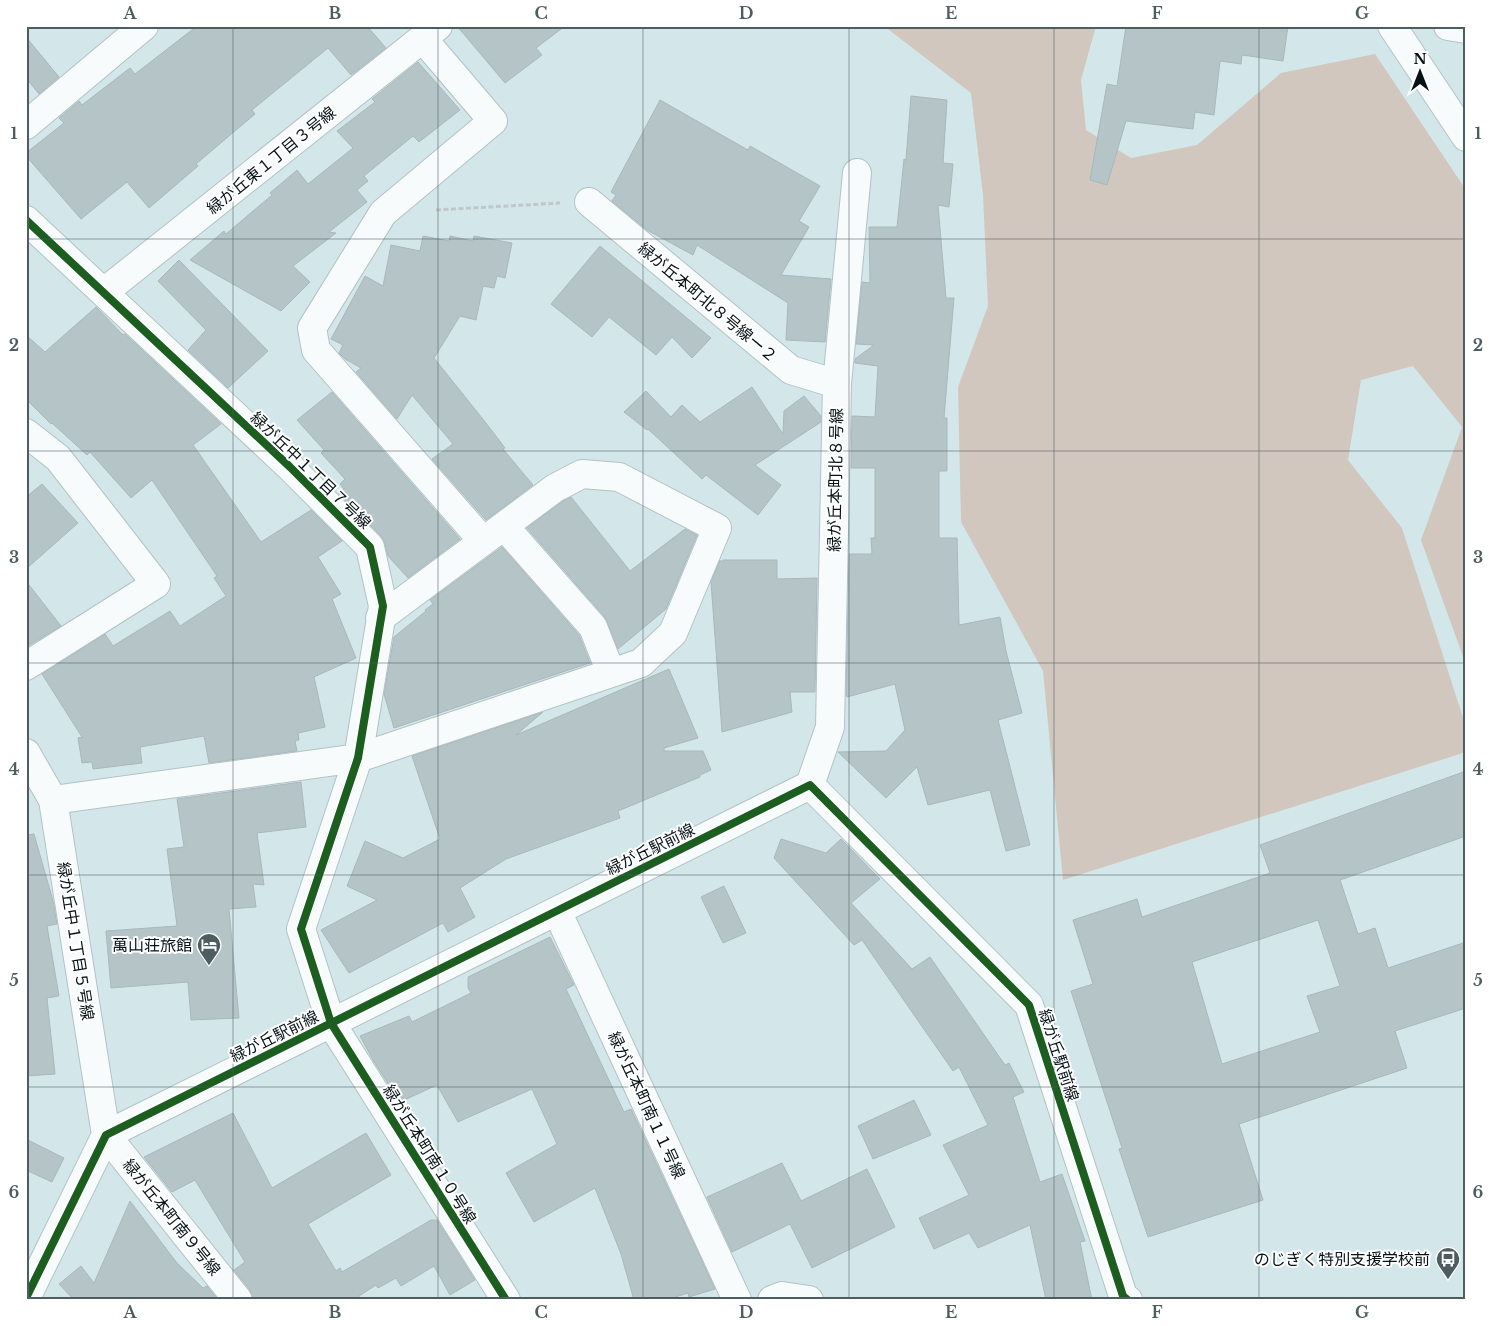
<svg xmlns="http://www.w3.org/2000/svg" width="1492" height="1326" viewBox="0 0 1492 1326" font-family="'Libre Baskerville','Noto Sans JP',serif">
<style>
.green{fill:#d1c7bf}
.building{fill:#b5c4c7;stroke:#a9b8bb;fill-rule:evenodd}
.lines{fill:none;stroke-linecap:round;stroke-linejoin:round}
.minor-casing{stroke:#b3c2c5;stroke-width:30}
.path{stroke:#c1c7c9;stroke-width:3;stroke-dasharray:5 2.5;stroke-linecap:butt}
.minor{stroke:#f8fbfc;stroke-width:28}
.cycleway-casing{stroke:#fff;stroke-width:11}
.cycleway{stroke:#1b5e20;stroke-width:8}
.grid{fill:none;stroke:#4e5d60;stroke-width:1;stroke-opacity:0.55}
.labels{text-anchor:middle;dominant-baseline:central;stroke-width:4;stroke-linejoin:round;paint-order:stroke}
.street-label{font-size:16px;fill:#061215;stroke:#fff}
.poi-label{font-size:16px;fill:#061215;stroke:#fff;text-anchor:end}
.neatline{fill:none;stroke:#4e5d60;stroke-width:2}
.grid-label{font-size:16px;text-anchor:middle;font-weight:bold;fill:#4e5d60}
</style>
<rect width="100%" height="100%" fill="#d3e7ea"/>
<path class="green" d="M 884,26 L 1096,26 L 1081,80 L 1086,130 L 1131,158 L 1197,145 L 1281,73 L 1375,54 L 1466,190 L 1466,665 L 1421,540 L 1462,427 L 1413,366 L 1361,380 L 1348,460 L 1402,528 L 1466,727 L 1466,752 L 1063,880 L 1043,671 L 961,522 L 958,387 L 988,306 L 983,195 L 971,93 Z"/>
<path class="building" d="M 197,26 L 367,26 L 386,48 L 351,75 L 328,48 L 252,110 L 255,114 L 196,164 L 198,166 L 149,208 L 127,182 L 81,219 L 26,156 L 26,153 L 64,123 L 59,118 L 79,101 L 82,105 L 130,68 L 135,74 Z
M 457,26 L 565,26 L 536,48 L 542,55 L 505,83 Z
M 1126,26 L 1288,26 L 1283,61 L 1242,55 L 1241,64 L 1220,61 L 1214,115 L 1195,112 L 1193,129 L 1126,121 L 1107,185 L 1090,180 L 1107,84 L 1117,86 Z
M 26,37 L 59,77 L 39,94 L 26,78 Z
M 418,62 L 460,110 L 419,142 L 413,136 L 364,176 L 368,181 L 357,190 L 367,202 L 329,232 L 336,233 L 293,266 L 310,282 L 281,311 L 190,260 L 224,231 L 226,234 L 272,195 L 270,193 L 297,170 L 308,184 L 353,148 L 337,131 L 375,102 L 372,99 Z
M 911,96 L 947,100 L 943,163 L 953,164 L 949,207 L 938,205 L 946,298 L 954,298 L 944,418 L 947,418 L 947,471 L 939,471 L 939,538 L 957,538 L 959,625 L 1000,617 L 1006,651 L 1022,713 L 998,720 L 1030,845 L 1006,851 L 990,790 L 928,805 L 917,767 L 886,798 L 838,752 L 886,751 L 905,730 L 895,684 L 847,697 L 846,694 L 849,554 L 872,554 L 871,538 L 875,538 L 875,468 L 851,468 L 852,416 L 875,417 L 878,366 L 855,363 L 855,359 L 874,345 L 856,344 L 862,282 L 870,283 L 869,227 L 897,227 L 904,159 L 906,160 Z
M 660,100 L 748,150 L 750,146 L 820,186 L 799,221 L 809,227 L 781,275 L 831,279 L 825,342 L 786,340 L 788,303 L 697,245 L 693,255 L 647,230 L 612,201 L 616,195 L 611,192 Z
M 423,236 L 449,241 L 450,236 L 473,241 L 474,236 L 512,243 L 505,278 L 497,276 L 494,288 L 483,286 L 476,320 L 460,316 L 434,358 L 486,423 L 505,448 L 503,449 L 533,485 L 486,520 L 432,459 L 453,444 L 412,395 L 397,419 L 356,372 L 361,368 L 345,359 L 339,353 L 343,345 L 331,339 L 365,276 L 383,286 L 391,245 L 420,251 Z
M 600,246 L 711,338 L 692,358 L 672,337 L 656,355 L 609,317 L 592,337 L 551,304 Z
M 179,260 L 268,351 L 228,388 L 188,350 L 206,330 L 158,281 Z
M 96,307 L 123,335 L 125,334 L 221,424 L 193,445 L 261,542 L 311,510 L 342,541 L 318,557 L 341,594 L 332,599 L 356,658 L 314,677 L 325,727 L 298,733 L 299,740 L 295,741 L 297,751 L 209,763 L 204,736 L 140,747 L 142,763 L 93,769 L 92,762 L 82,763 L 78,738 L 82,737 L 42,674 L 105,634 L 113,646 L 170,611 L 180,626 L 226,596 L 214,578 L 217,576 L 152,480 L 131,498 L 90,452 L 87,455 L 52,423 L 51,424 L 26,399 L 26,335 L 45,352 Z
M 752,387 L 783,434 L 784,411 L 804,396 L 821,416 L 821,422 L 755,465 L 781,485 L 758,515 L 706,475 L 702,479 L 648,429 L 647,430 L 624,412 L 646,391 L 671,417 L 682,405 L 700,422 Z
M 332,392 L 460,539 L 408,578 L 388,556 L 385,544 L 381,536 L 338,493 L 344,489 L 340,484 L 345,479 L 321,453 L 324,450 L 297,420 Z
M 42,484 L 78,523 L 26,569 L 26,497 Z
M 571,497 L 630,571 L 685,529 L 697,535 L 666,609 L 618,649 L 605,617 L 527,528 L 563,501 Z
M 502,547 L 579,635 L 590,663 L 394,728 L 384,694 L 394,637 L 426,611 L 425,610 L 433,604 L 430,600 Z
M 720,560 L 722,562 L 723,560 L 777,560 L 777,579 L 817,578 L 815,692 L 790,692 L 792,712 L 722,732 L 711,582 Z
M 26,581 L 61,626 L 26,647 Z
M 669,669 L 698,738 L 664,748 L 664,751 L 703,751 L 711,770 L 700,775 L 700,777 L 618,811 L 620,818 L 506,859 L 460,888 L 475,917 L 448,932 L 443,923 L 349,973 L 321,930 L 377,900 L 347,886 L 365,841 L 403,858 L 440,839 L 412,756 L 543,712 L 516,735 Z
M 1466,771 L 1466,836 L 1340,880 L 1358,934 L 1375,928 L 1388,968 L 1466,942 L 1466,1008 L 1395,1031 L 1407,1068 L 1239,1124 L 1263,1200 L 1148,1237 L 1119,1149 L 1122,1148 L 1071,991 L 1093,984 L 1073,920 L 1137,899 L 1142,917 L 1270,873 L 1260,845 ZM 1318,920 L 1340,986 L 1307,996 L 1320,1032 L 1222,1064 L 1192,962 Z
M 301,782 L 306,827 L 257,833 L 264,885 L 253,884 L 256,907 L 229,909 L 239,1018 L 191,1020 L 188,982 L 111,988 L 106,931 L 177,926 L 167,849 L 184,847 L 177,799 Z
M 34,834 L 53,901 L 57,924 L 47,926 L 59,996 L 47,998 L 55,1074 L 26,1076 L 26,835 Z
M 781,839 L 826,853 L 841,839 L 880,879 L 851,903 L 912,969 L 930,957 L 1005,1065 L 1009,1063 L 1024,1092 L 1013,1097 L 1040,1182 L 1062,1174 L 1085,1241 L 1080,1242 L 1092,1300 L 1046,1300 L 1030,1225 L 978,1248 L 969,1233 L 934,1249 L 919,1218 L 969,1195 L 943,1145 L 988,1125 L 959,1067 L 953,1071 L 862,940 L 854,945 L 774,858 Z
M 724,886 L 746,933 L 723,943 L 701,897 Z
M 550,937 L 574,985 L 566,989 L 624,1112 L 631,1109 L 715,1289 L 689,1297 L 688,1293 L 666,1300 L 634,1300 L 621,1254 L 595,1188 L 534,1222 L 506,1173 L 557,1144 L 532,1089 L 458,1122 L 437,1085 L 400,1102 L 373,1060 L 360,1036 L 409,1016 L 412,1022 L 471,993 L 468,988 L 468,977 Z
M 914,1100 L 931,1135 L 873,1159 L 858,1126 Z
M 233,1113 L 272,1188 L 366,1133 L 391,1175 L 308,1224 L 336,1271 L 340,1268 L 342,1272 L 431,1220 L 437,1220 L 475,1280 L 450,1295 L 434,1266 L 401,1286 L 396,1278 L 378,1288 L 376,1285 L 359,1296 L 361,1300 L 253,1300 L 250,1290 L 234,1270 L 245,1262 L 195,1180 L 172,1192 L 144,1157 Z
M 26,1139 L 64,1158 L 52,1182 L 26,1170 Z
M 782,1163 L 801,1201 L 867,1169 L 895,1227 L 812,1268 L 790,1224 L 732,1252 L 707,1197 Z
M 130,1201 L 177,1263 L 203,1288 L 207,1286 L 218,1300 L 74,1300 L 59,1284 L 81,1266 L 94,1283 Z"/>
<g class="lines">
<g class="minor-casing">
<path id="minor" d="M 1392,26 L 1466,137
M 1448,26 L 1466,29
M 423,39 L 493,121 L 383,213 L 312,328 L 316,350 L 483,541
M 26,125 L 144,26
M 589,202 L 791,370 L 837,384
M 26,220 L 290,467 L 370,547 L 383,606 L 358,758 L 301,929 L 331,1023 L 506,1300
M 104,292 L 438,26
M 26,433 L 58,458 L 156,584 L 26,666
M 504,526 L 593,627 L 611,673
M 26,753 L 53,800 L 106,1135 L 238,1300
M 810,785 L 830,727 L 837,384 L 857,173
M 53,800 L 358,758 L 641,663 L 673,633 L 717,528 L 619,477 L 582,474 L 555,488 L 380,618
M 557,911 L 737,1300
M 26,1298 L 106,1135 L 810,785 L 1029,1005 L 1123,1296 L 1128,1300
M 772,1300 L 782,1296 L 809,1300"/>
</g>
<path class="path" d="M 436,210 L 560,203"/>
<use href="#minor" class="minor"/>
<g class="cycleway-casing">
<path id="cycleway" d="M 26,220 L 290,467 L 370,547 L 383,606 L 358,758 L 301,929 L 331,1023 L 506,1300
M 26,1298 L 106,1135 L 810,785 L 1029,1005 L 1123,1296 L 1128,1300"/>
</g>
<use href="#cycleway" class="cycleway"/>
</g>
<path class="grid" d="M 233,26 L 233,1300M 438,26 L 438,1300M 643,26 L 643,1300M 849,26 L 849,1300M 1054,26 L 1054,1300M 1259,26 L 1259,1300M 26,239 L 1466,239M 26,451 L 1466,451M 26,663 L 1466,663M 26,875 L 1466,875M 26,1087 L 1466,1087"/>
<defs>
<g id="hotel-pin" transform="scale(1.25)"><path d="M0 17L-7.5 6A9.5 9.5 0 1 1 7.5 6Z" fill="#4e5d60" stroke="#fff"/><path d="M-6-4.5h1.5V1H6V5H4.5V3h-9V5H-6ZM-4 0a1.8 1.8 0 1 1 3.6 0ZM.5 0V-2.5h3Q6-2.5 6 0Z" fill="#fff"/></g>
<g id="bus-pin" transform="scale(1.25)"><path d="M0 17L-7.5 6A9.5 9.5 0 1 1 7.5 6Z" fill="#4e5d60" stroke="#fff"/><path d="M-5-6H5V4H4V6H2V4H-2V6H-4V4H-5ZM-3.5-4V0h7V-4ZM-3.5 1.2v1.5H-2V1.2ZM2 1.2v1.5H3.5V1.2Z" fill="#fff"/></g>
</defs>
<g fill-rule="evenodd">
<use href="#hotel-pin" x="209" y="945"/>
<use href="#bus-pin" x="1448" y="1259"/>
</g>
<g class="labels">
<g class="street-label">
<text transform="translate(271 160) rotate(-39)">緑が丘東１丁目３号線</text>
<text transform="translate(708 302) rotate(40)">緑が丘本町北８号線ー２</text>
<text transform="translate(311 470) rotate(44)">緑が丘中１丁目７号線</text>
<text transform="translate(835 480) rotate(-89)">緑が丘本町北８号線</text>
<text transform="translate(650 849) rotate(-26)">緑が丘駅前線</text>
<text transform="translate(76 941) rotate(81)">緑が丘中１丁目５号線</text>
<text transform="translate(274 1036) rotate(-26)">緑が丘駅前線</text>
<text transform="translate(1059 1055) rotate(72)">緑が丘駅前線</text>
<text transform="translate(647 1105) rotate(65)">緑が丘本町南１１号線</text>
<text transform="translate(430 1154) rotate(58)">緑が丘本町南１０号線</text>
<text transform="translate(172 1217) rotate(51)">緑が丘本町南９号線</text>
</g>
<g class="poi-label">
<text x="192" y="945">萬山荘旅館</text>
<text x="1430" y="1259">のじぎく特別支援学校前</text>
</g>
</g>
<rect width="1492" height="1326" fill="none" stroke="#ffffff" stroke-width="55"/>
<g transform="translate(1420 72)" stroke="#ffffff" stroke-width="4" paint-order="stroke">
<path d="M0-4L9 19L0 12L-9 19Z" fill="#061215"/>
<text y="-8" font-size="14" font-weight="bold" text-anchor="middle" fill="#061215">N</text>
</g>
<rect x="28" y="28" width="1436" height="1270" class="neatline"/>
<g class="grid-label">
<text x="130" y="19">A</text>
<text x="335" y="19">B</text>
<text x="541" y="19">C</text>
<text x="746" y="19">D</text>
<text x="951" y="19">E</text>
<text x="1157" y="19">F</text>
<text x="1362" y="19">G</text>
<text x="14" y="139">1</text>
<text x="1478" y="139">1</text>
<text x="14" y="351">2</text>
<text x="1478" y="351">2</text>
<text x="14" y="563">3</text>
<text x="1478" y="563">3</text>
<text x="14" y="775">4</text>
<text x="1478" y="775">4</text>
<text x="14" y="986">5</text>
<text x="1478" y="986">5</text>
<text x="14" y="1198">6</text>
<text x="1478" y="1198">6</text>
<text x="130" y="1318">A</text>
<text x="335" y="1318">B</text>
<text x="541" y="1318">C</text>
<text x="746" y="1318">D</text>
<text x="951" y="1318">E</text>
<text x="1157" y="1318">F</text>
<text x="1362" y="1318">G</text>
</g>
</svg>
